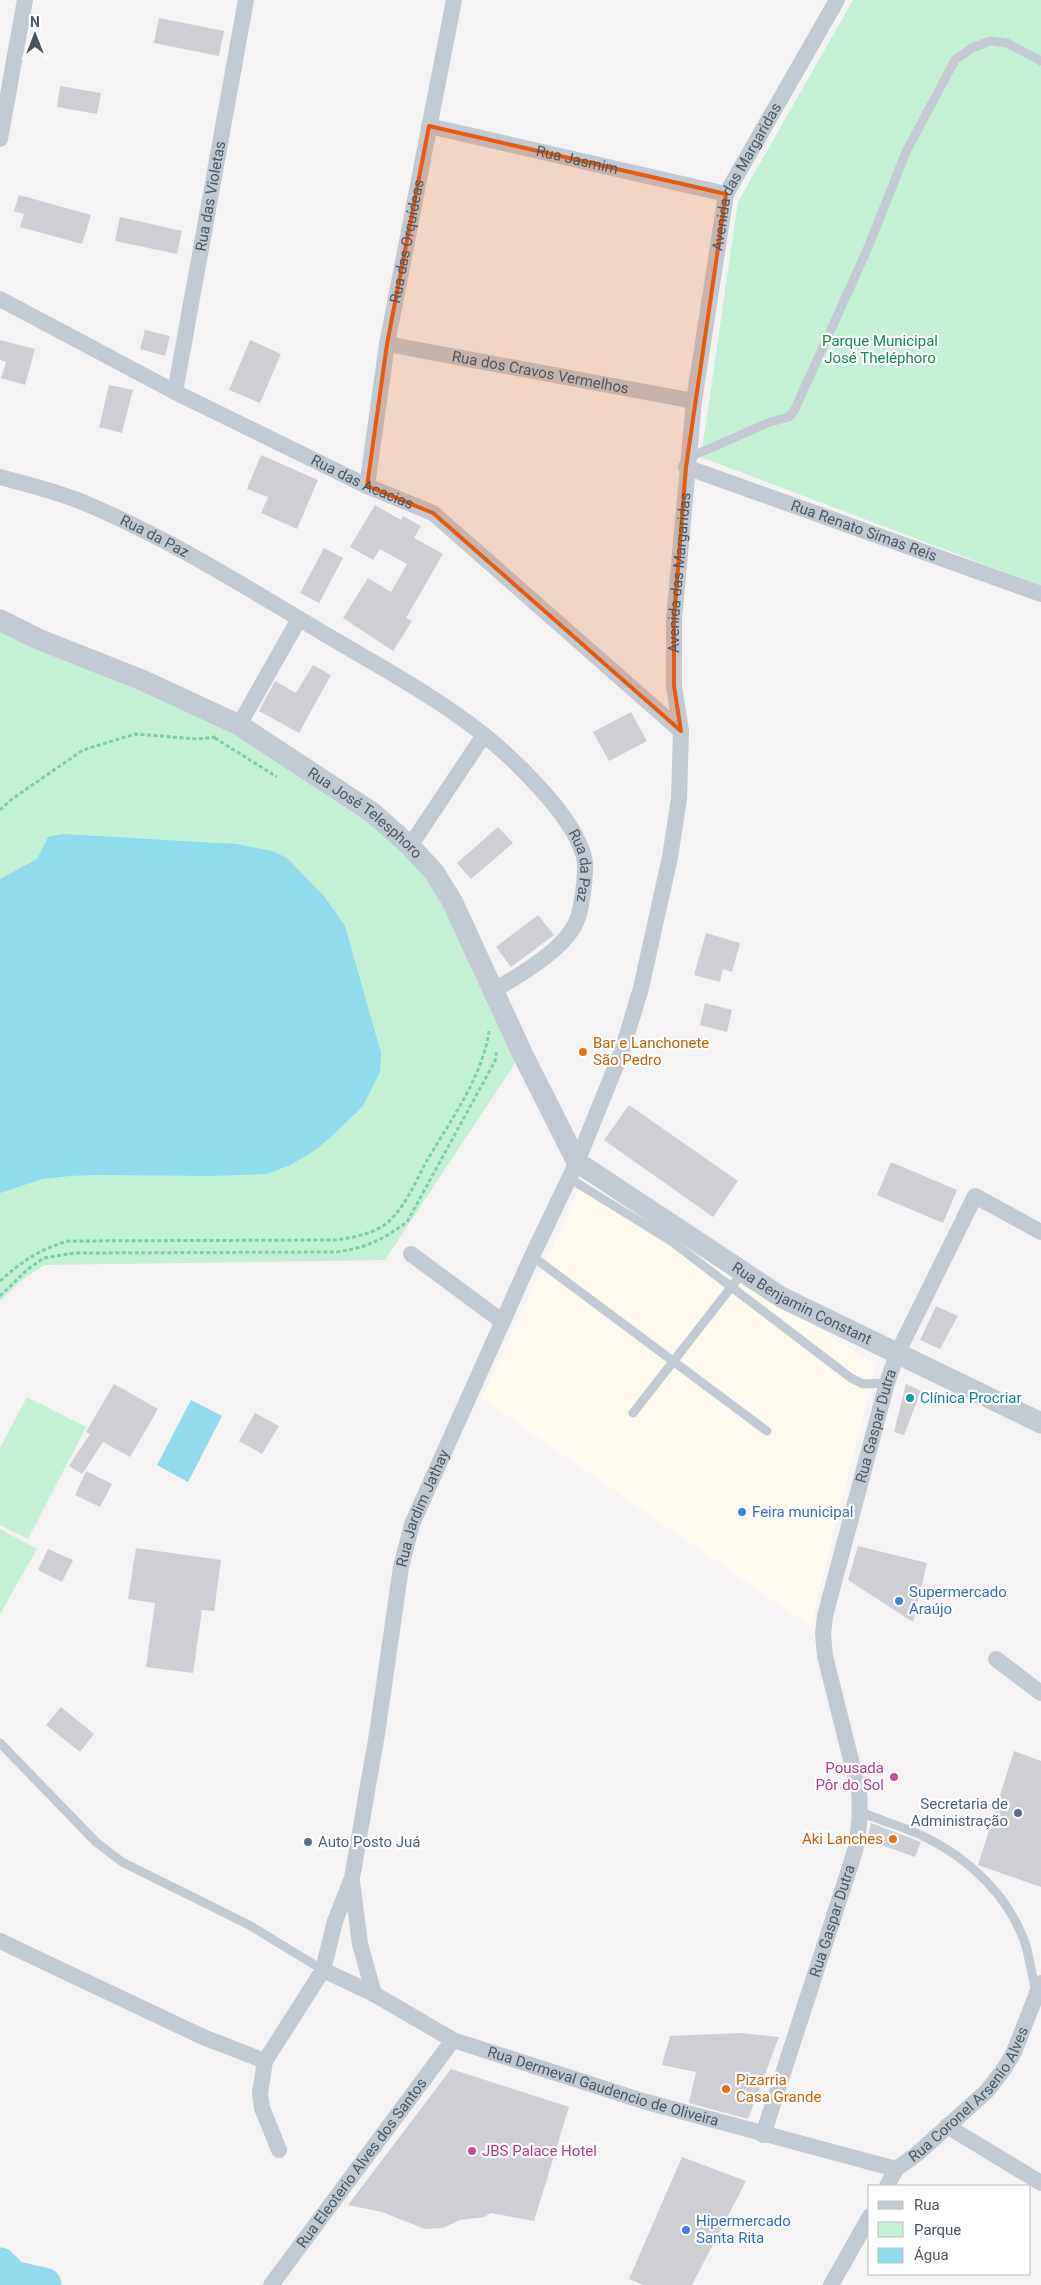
<svg xmlns="http://www.w3.org/2000/svg" width="1041" height="2285" viewBox="0 0 1041 2285" font-family="Roboto,sans-serif">
<style>
.commercial{fill:#fdf9ef}
.green{fill:#c3f1d5}
.water{fill:#90daee}
.lines{fill:none;stroke-linecap:round;stroke-linejoin:round}
.river{stroke:#90daee;stroke-width:35}
.building{fill:#cdcfd5}
.path{stroke:#7ad0a6;stroke-width:3;stroke-dasharray:4 2.5;stroke-linecap:butt}
.service{stroke:#c1cad2;stroke-width:9}
.minor{stroke:#c1cad2;stroke-width:16}
.tertiary{stroke:#c1cad2;stroke-width:21}
.marked{fill:#e8590c;fill-opacity:0.2;stroke:#e8590c;stroke-width:4;stroke-linejoin:round}
.food-dot{fill:#e8710a;stroke:#fff;stroke-width:2}
.culture-dot{fill:#0f9aa8;stroke:#fff;stroke-width:2}
.shop-dot{fill:#3f7fe0;stroke:#fff;stroke-width:2}
.hotel-dot{fill:#d1479c;stroke:#fff;stroke-width:2}
.service-dot{fill:#5c6f8a;stroke:#fff;stroke-width:2}
.labels{text-anchor:middle;dominant-baseline:central;stroke-width:4.5;stroke-linejoin:round;paint-order:stroke}
.street-label{font-size:15px;fill:#4a5661;stroke:#fff}
.park-label{font-size:15px;fill:#17864f;stroke:#fff}
.food-label{font-size:15px;fill:#c56008;stroke:#fff;text-anchor:start}
.culture-label{font-size:15px;fill:#0d838f;stroke:#fff;text-anchor:start}
.shop-label{font-size:15px;fill:#366cbe;stroke:#fff;text-anchor:start}
.hotel-label{font-size:15px;fill:#b23c85;stroke:#fff;text-anchor:end}
.service-label{font-size:15px;fill:#4e5e75;stroke:#fff;text-anchor:end}
</style>
<rect width="100%" height="100%" fill="#f5f3f3"/>
<path class="commercial" d="M 586,1176 L 875,1365 L 810,1626 L 481,1398 Z"/>
<path class="green" d="M 853,0 L 1041,0 L 1041,586 L 701,457 L 738,202 Z
M 0,631 L 228,728 L 375,820 L 446,898 L 518,1059 L 385,1260 L 44,1265 L 22,1280 L 0,1301 Z
M 27,1397 L 86,1427 L 28,1539 L 0,1525 L 0,1448 Z
M 0,1529 L 37,1549 L 0,1614 Z"/>
<path class="water" d="M 62,834 L 236,844 L 272,851 L 287,858 L 324,896 L 345,926 L 381,1053 L 380,1072 L 363,1106 L 331,1137 L 314,1151 L 290,1165 L 267,1174 L 212,1176 L 95,1175 L 70,1176 L 42,1179 L 0,1193 L 0,879 L 37,859 L 48,837 Z
M 191,1400 L 222,1416 L 188,1482 L 157,1465 Z"/>
<g class="lines">
<path class="river" d="M 0,2265 L 13,2278 L 44,2285"/>
</g>
<path class="building" d="M 159,18 L 224,31 L 219,56 L 154,43 Z
M 60,86 L 101,93 L 97,114 L 57,107 Z
M 19,195 L 91,215 L 82,244 L 20,227 L 24,214 L 14,211 Z
M 120,217 L 182,231 L 177,254 L 115,241 Z
M 145,330 L 170,336 L 165,356 L 140,349 Z
M 0,340 L 35,349 L 25,385 L 1,378 L 6,362 L 0,360 Z
M 250,340 L 281,354 L 260,403 L 229,390 Z
M 109,385 L 133,390 L 122,433 L 99,427 Z
M 261,455 L 318,480 L 297,529 L 261,513 L 268,497 L 247,489 Z
M 375,505 L 401,520 L 403,516 L 421,526 L 414,538 L 443,554 L 406,618 L 412,621 L 393,651 L 343,618 L 368,578 L 391,592 L 407,564 L 380,549 L 373,560 L 350,547 Z
M 324,548 L 343,558 L 319,603 L 300,593 Z
M 313,665 L 331,675 L 299,733 L 259,711 L 275,681 L 296,693 Z
M 631,712 L 647,741 L 609,761 L 593,732 Z
M 498,827 L 513,843 L 471,879 L 457,863 Z
M 538,915 L 554,935 L 511,967 L 496,947 Z
M 706,933 L 740,943 L 732,972 L 723,969 L 720,982 L 694,975 Z
M 705,1003 L 732,1010 L 727,1032 L 700,1025 Z
M 629,1105 L 738,1181 L 713,1217 L 604,1140 Z
M 891,1162 L 957,1190 L 943,1223 L 877,1195 Z
M 936,1306 L 958,1316 L 940,1349 L 920,1340 Z
M 114,1384 L 158,1409 L 130,1457 L 103,1442 L 82,1474 L 69,1466 L 90,1434 L 86,1432 Z
M 906,1384 L 921,1391 L 904,1435 L 894,1432 Z
M 255,1413 L 279,1426 L 262,1454 L 239,1441 Z
M 86,1471 L 112,1484 L 100,1507 L 75,1495 Z
M 858,1546 L 927,1563 L 913,1622 L 848,1580 Z
M 136,1548 L 221,1560 L 214,1611 L 202,1610 L 193,1673 L 146,1667 L 155,1603 L 128,1599 Z
M 48,1549 L 73,1560 L 62,1582 L 38,1570 Z
M 61,1707 L 94,1734 L 80,1752 L 46,1725 Z
M 1014,1751 L 1041,1761 L 1041,1887 L 978,1865 Z
M 871,1823 L 921,1842 L 915,1857 L 867,1840 Z
M 740,2033 L 779,2037 L 748,2119 L 689,2103 L 696,2072 L 662,2065 L 670,2036 Z
M 451,2069 L 569,2107 L 534,2221 L 491,2213 L 484,2217 L 460,2220 L 443,2228 L 425,2229 L 382,2212 L 348,2205 Z
M 682,2157 L 746,2181 L 692,2285 L 643,2285 L 629,2279 Z"/>
<g class="lines">
<path class="path" d="M 215,738 L 277,777
M 0,810 L 12,799 L 83,750 L 135,734 L 197,739 L 216,737
M 0,1281 C 21,1262 41,1248 69,1241 L 336,1240 C 356,1237 380,1233 394,1216 C 407,1202 416,1181 425,1164 C 449,1122 482,1079 489,1031
M 0,1296 L 28,1269 L 44,1258 L 74,1253 L 337,1252 C 368,1247 382,1240 407,1222 L 495,1061 L 497,1050"/>
<path class="service" d="M 688,458 L 770,422 L 789,417 L 794,411 L 867,250 L 906,152 L 955,60 L 972,48 L 990,41 L 1007,43 L 1041,61
M 569,1178 L 671,1241 L 851,1378 L 863,1384 L 887,1383
M 532,1256 L 767,1431
M 633,1413 L 743,1272
M 0,1743 L 96,1842 L 122,1862 L 249,1925 L 323,1970
M 861,1812 C 882,1821 904,1827 925,1837 C 970,1859 1010,1897 1026,1946 C 1030,1961 1032,1976 1036,1991"/>
<g class="minor">
<path id="s1" d="M 429,126 L 726,194"/>
<path d="M 0,139 L 25,0"/>
<path id="s2" d="M 0,299 L 175,392 L 367,486 L 433,513 L 681,731"/>
<path id="s3" d="M 387,344 L 694,401"/>
<path id="s4" d="M 175,392 L 246,0"/>
<path id="s5" d="M 686,467 L 1041,594"/>
<path id="s6" d="M 0,477 C 26,484 52,490 77,500 C 162,534 244,586 323,633 C 377,665 435,696 484,735 C 516,761 579,821 585,862 C 586,873 584,883 583,893 C 581,906 579,921 571,931 C 557,953 517,977 494,990"/>
<path id="s7" d="M 367,486 L 387,344 L 454,0"/>
<path d="M 239,725 L 299,619"/>
<path d="M 410,846 L 484,735"/>
<path d="M 411,1254 L 503,1322"/>
<path d="M 996,1659 L 1041,1693"/>
<path d="M 352,1881 L 360,1944 L 374,1994"/>
<path d="M 0,1941 L 203,2037 L 265,2061"/>
<path id="s8" d="M 323,1970 L 374,1994 L 453,2040 L 643,2101 L 896,2169"/>
<path d="M 947,2126 L 1041,2183"/>
<path id="s9" d="M 763,2135 L 855,1851 C 859,1831 861,1813 859,1792 L 825,1656 L 823,1634 L 825,1616 L 887,1383 L 897,1354 L 975,1196 L 1041,1232"/>
<path id="s10" d="M 279,2150 L 262,2108 L 260,2093 L 265,2061 L 323,1970 L 335,1921 L 352,1878 L 377,1734 L 401,1567 L 412,1524 L 532,1256 L 577,1162 L 622,1051 L 641,988 L 670,857 L 679,799 L 681,731 L 674,686 L 674,619 L 694,401 L 726,194 L 837,0"/>
<path id="s11" d="M 887,2186 L 896,2169 L 917,2154 L 987,2091 L 1004,2069 L 1014,2052 L 1041,1983"/>
<path id="s12" d="M 271,2285 L 453,2040"/>
<path d="M 831,2285 L 870,2216"/>
</g>
<path class="tertiary" id="s13" d="M 0,620 L 38,639 L 142,680 L 239,725 L 373,813 L 410,846 L 434,872 L 452,901 L 523,1055 L 577,1162 L 781,1297 L 1041,1423"/>
</g>
<path class="marked" d="M 429,126 L 726,194 L 686,467 L 674,619 L 674,686 L 681,731 L 433,513 L 367,486 L 387,344 Z"/>
<g class="food-dot">
<circle cx="583" cy="1052" r="5"/>
<circle cx="893" cy="1839" r="5"/>
<circle cx="726" cy="2089" r="5"/>
</g>
<circle class="culture-dot" cx="910" cy="1398" r="5"/>
<g class="shop-dot">
<circle cx="742" cy="1512" r="5"/>
<circle cx="899" cy="1601" r="5"/>
<circle cx="686" cy="2230" r="5"/>
</g>
<g class="hotel-dot">
<circle cx="894" cy="1777" r="5"/>
<circle cx="472" cy="2151" r="5"/>
</g>
<g class="service-dot">
<circle cx="1018" cy="1813" r="5"/>
<circle cx="308" cy="1842" r="5"/>
</g>
<g class="labels">
<g class="street-label">
<text stroke="none"><textPath href="#s1" startOffset="152">Rua Jasmim</textPath></text>
<text stroke="none"><textPath href="#s10" startOffset="2065">Avenida das Margaridas</textPath></text>
<text stroke="none"><textPath href="#s4" startOffset="199">Rua das Violetas</textPath></text>
<text stroke="none"><textPath href="#s7" startOffset="248">Rua das Orquídeas</textPath></text>
<text stroke="none"><textPath href="#s3" startOffset="156">Rua dos Cravos Vermelhos</textPath></text>
<text stroke="none"><textPath href="#s2" startOffset="406">Rua das Acacias</textPath></text>
<text stroke="none"><textPath href="#s5" startOffset="189">Rua Renato Simas Reis</textPath></text>
<text stroke="none"><textPath href="#s6" startOffset="166">Rua da Paz</textPath></text>
<text stroke="none"><textPath href="#s10" startOffset="1660">Avenida das Margaridas</textPath></text>
<text stroke="none"><textPath href="#s13" startOffset="415">Rua José Telesphoro</textPath></text>
<text stroke="none"><textPath href="#s6" startOffset="719">Rua da Paz</textPath></text>
<text stroke="none"><textPath href="#s13" startOffset="1096">Rua Benjamin Constant</textPath></text>
<text stroke="none"><textPath href="#s9" startOffset="735">Rua Gaspar Dutra</textPath></text>
<text stroke="none"><textPath href="#s10" startOffset="675">Rua Jardim Jathay</textPath></text>
<text stroke="none"><textPath href="#s9" startOffset="225">Rua Gaspar Dutra</textPath></text>
<text stroke="none"><textPath href="#s8" startOffset="305">Rua Dermeval Gaudencio de Oliveira</textPath></text>
<text stroke="none"><textPath href="#s11" startOffset="125">Rua Coronel Arsenio Alves</textPath></text>
<text stroke="none"><textPath href="#s12" startOffset="152">Rua Eleoterio Alves dos Santos</textPath></text>
</g>
<g class="park-label">
<text x="880" y="341">Parque Municipal<tspan x="880" dy="17">José Theléphoro</tspan></text>
</g>
<g class="food-label">
<text x="593" y="1043">Bar e Lanchonete<tspan x="593" dy="17">São Pedro</tspan></text>
<text x="883" y="1839" text-anchor="end">Aki Lanches</text>
<text x="736" y="2080">Pizarria<tspan x="736" dy="17">Casa Grande</tspan></text>
</g>
<g class="culture-label">
<text x="920" y="1398">Clínica Procriar</text>
</g>
<g class="shop-label">
<text x="752" y="1512">Feira municipal</text>
<text x="909" y="1592">Supermercado<tspan x="909" dy="17">Araújo</tspan></text>
<text x="696" y="2221">Hipermercado<tspan x="696" dy="17">Santa Rita</tspan></text>
</g>
<g class="hotel-label">
<text x="884" y="1768">Pousada<tspan x="884" dy="17">Pôr do Sol</tspan></text>
<text x="482" y="2151" text-anchor="start">JBS Palace Hotel</text>
</g>
<g class="service-label">
<text x="1008" y="1804">Secretaria de<tspan x="1008" dy="17">Administração</tspan></text>
<text x="318" y="1842" text-anchor="start">Auto Posto Juá</text>
</g>
</g>
<rect x="868" y="2185" width="162" height="90" fill="#ffffff" stroke="#b7bbc0"/>
<rect x="878" y="2201" width="25" height="8" fill="#c1cad2" stroke="#b7bbc0"/>
<text x="914" y="2210" font-size="15" fill="#4a5661">Rua</text>
<rect x="878" y="2222" width="25" height="15" fill="#c3f1d5" stroke="#b7bbc0"/>
<text x="914" y="2235" font-size="15" fill="#4a5661">Parque</text>
<rect x="878" y="2248" width="25" height="15" fill="#90daee" stroke="#b7bbc0"/>
<text x="914" y="2260" font-size="15" fill="#4a5661">Água</text>
<g transform="translate(35 35)" stroke="#ffffff" stroke-width="4" paint-order="stroke">
<path d="M0-4L9 19L0 12L-9 19Z" fill="#4a5661"/>
<text y="-8" font-size="14" font-weight="bold" text-anchor="middle" fill="#4a5661">N</text>
</g>
</svg>
